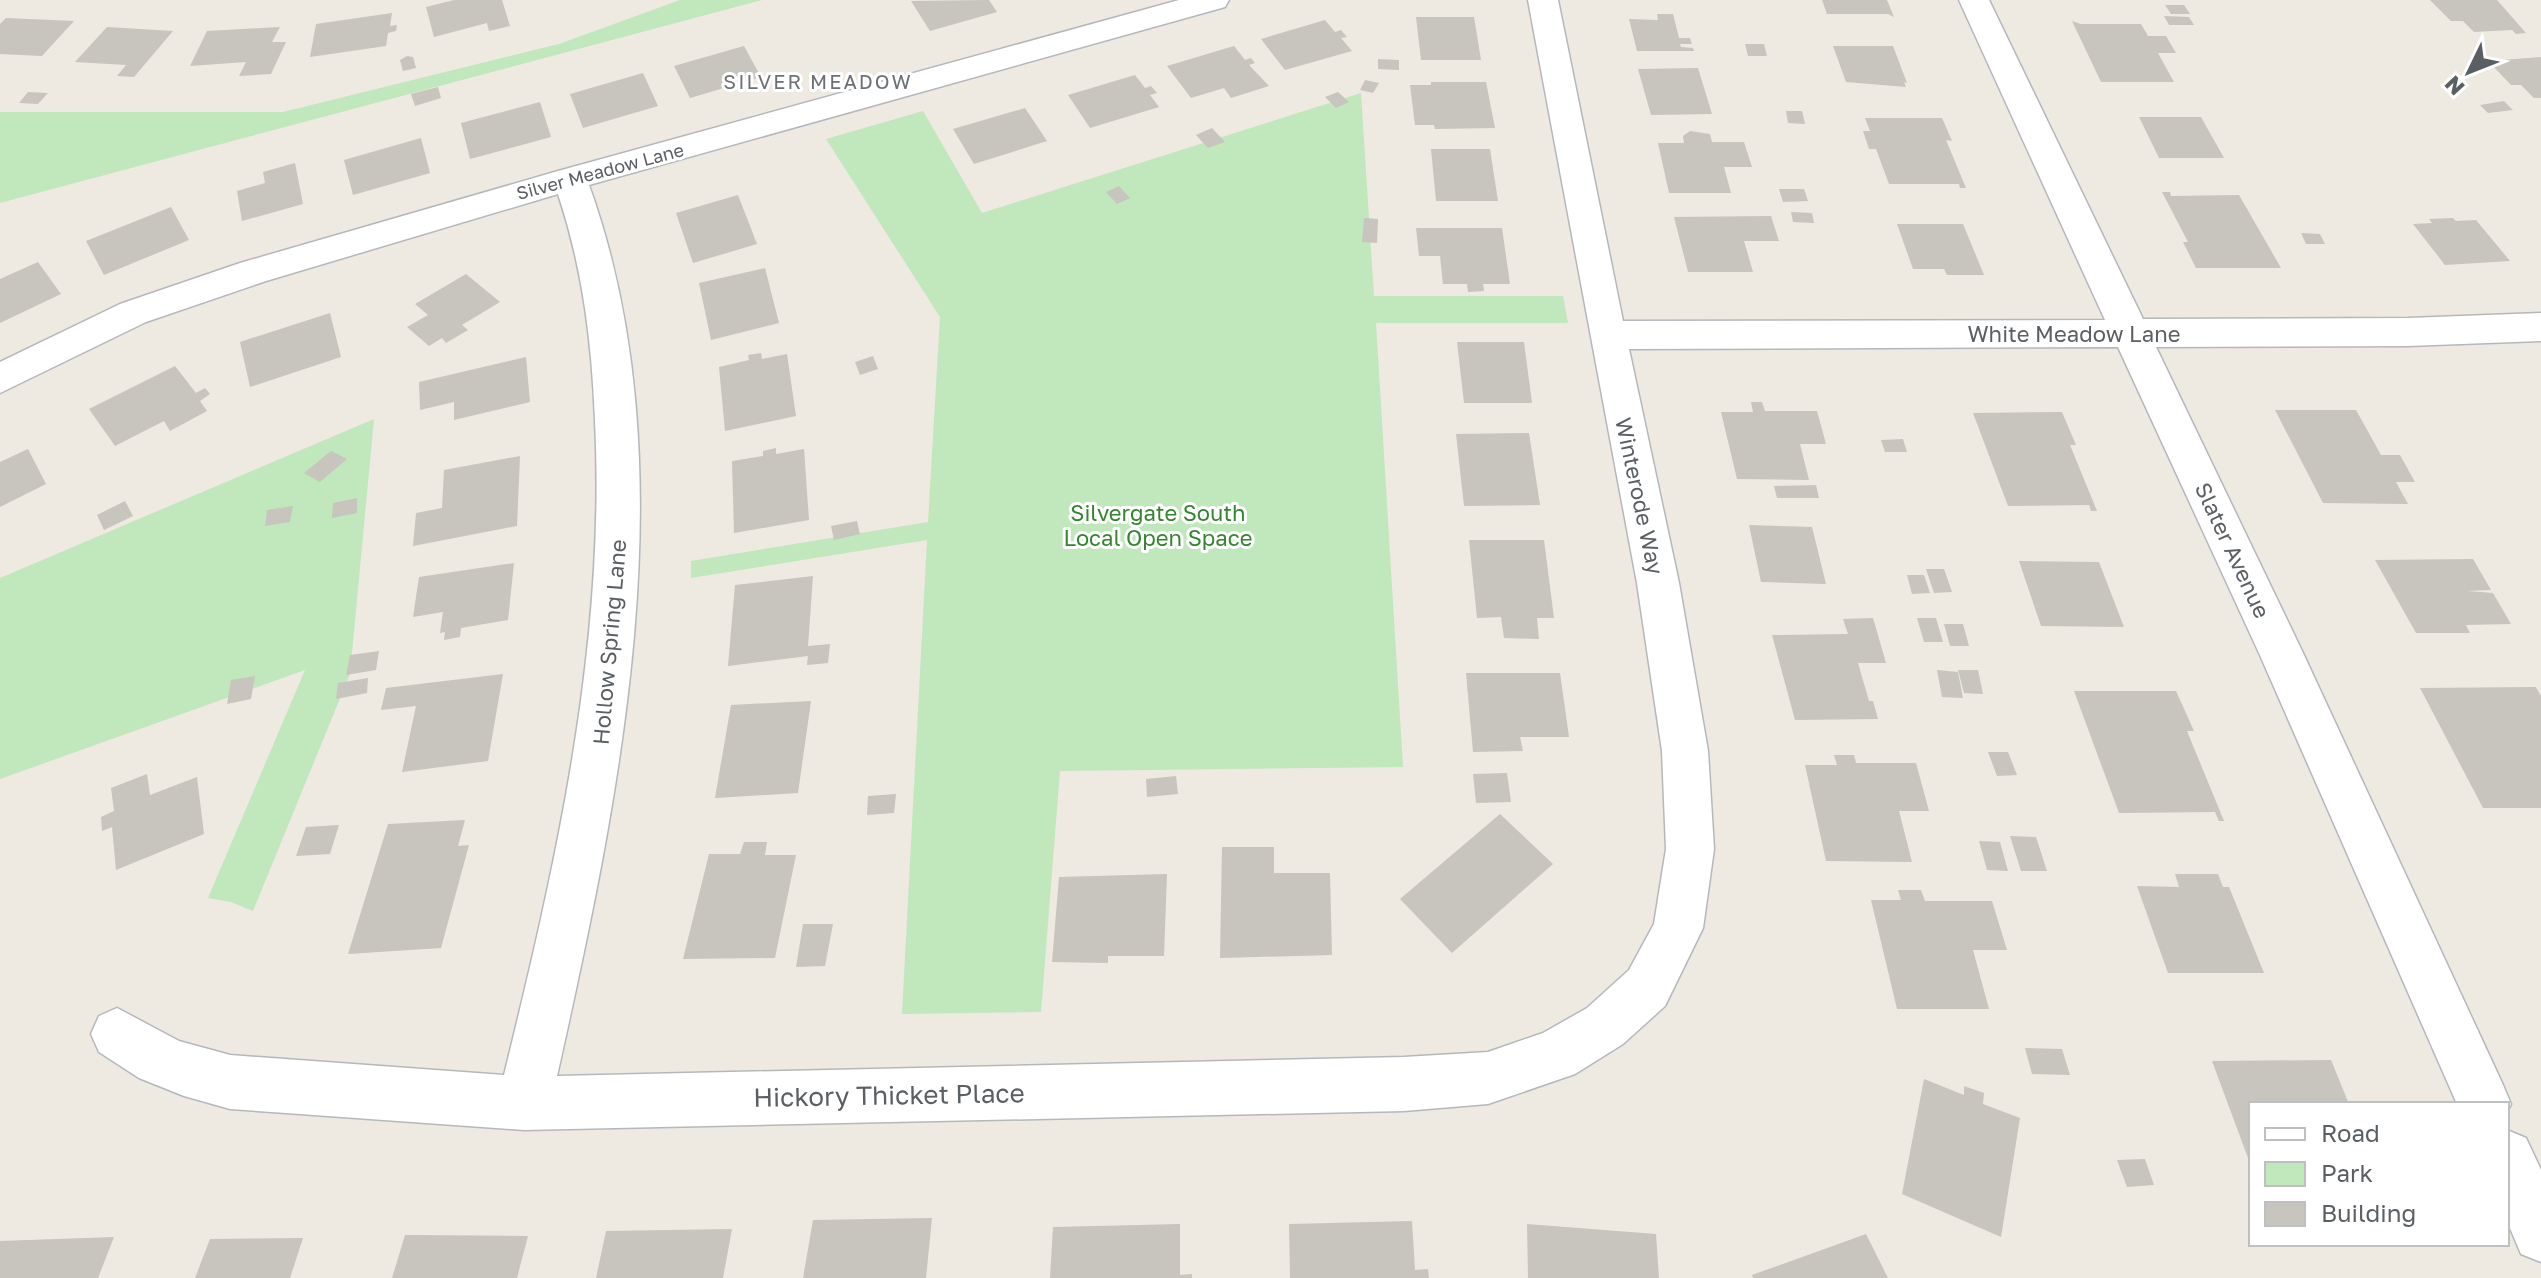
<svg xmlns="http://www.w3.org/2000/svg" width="2541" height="1278" viewBox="0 0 2541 1278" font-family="'Golos Text',sans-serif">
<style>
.green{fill:#c1e7bc}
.building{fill:#c8c4be}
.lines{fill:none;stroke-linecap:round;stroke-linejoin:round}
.minor-casing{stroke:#b4b8bd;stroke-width:3}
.minor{fill:#fff;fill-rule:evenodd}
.labels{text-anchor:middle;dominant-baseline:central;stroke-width:6;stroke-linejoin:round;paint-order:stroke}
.far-street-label{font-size:18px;fill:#5a5f63;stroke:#fff}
.far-neighbourhood-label{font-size:20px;letter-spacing:2px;fill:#6b7175;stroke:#fff}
.street-label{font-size:22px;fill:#5a5f63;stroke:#fff}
.park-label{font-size:22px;fill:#358430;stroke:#fff}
.near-street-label{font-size:26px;fill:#5a5f63;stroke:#fff}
</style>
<rect width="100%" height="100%" fill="#eee9e1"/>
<path class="green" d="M 680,0 L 762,0 L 0,203 L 0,112 L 283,112 L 559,44 Z
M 1361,93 L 1374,296 L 1563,296 L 1568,323 L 1376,323 L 1403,767 L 1060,771 L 1041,1012 L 902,1014 L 927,540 L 691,578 L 691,561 L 928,522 L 940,317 L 826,139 L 923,111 L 982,213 Z
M 374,419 L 350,674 L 253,911 L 231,902 L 208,898 L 305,670 L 0,779 L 0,578 Z"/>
<path class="building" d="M 454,0 L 502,0 L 510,26 L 489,31 L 487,23 L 434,37 L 426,7 Z
M 989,0 L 997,12 L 930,31 L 911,1 Z
M 1822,0 L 1887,0 L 1894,17 L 1888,14 L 1827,14 Z
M 2430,0 L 2497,0 L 2526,33 L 2516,34 L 2512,30 L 2474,32 L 2463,21 L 2451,21 Z
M 2165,5 L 2184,5 L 2190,14 L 2171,14 Z
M 392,13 L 390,26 L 397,25 L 396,31 L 388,33 L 386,46 L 310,57 L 316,24 Z
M 1657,14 L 1673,14 L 1679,38 L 1690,38 L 1692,44 L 1680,44 L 1681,47 L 1693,48 L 1694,51 L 1637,51 L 1629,19 L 1658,20 Z
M 2164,16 L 2189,17 L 2194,25 L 2169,25 Z
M 1416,17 L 1474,17 L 1481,60 L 1421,60 Z
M 6,18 L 74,21 L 42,56 L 0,54 L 0,24 Z
M 1325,20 L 1335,32 L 1341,30 L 1347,37 L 1341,38 L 1352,51 L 1285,70 L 1261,39 Z
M 2072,21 L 2081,24 L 2141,24 L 2148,36 L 2166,36 L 2176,53 L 2158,53 L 2174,82 L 2101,82 Z
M 107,27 L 173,31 L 134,77 L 117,76 L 126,65 L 75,62 Z
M 280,27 L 272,42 L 286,42 L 271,74 L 239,76 L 246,62 L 190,66 L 207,31 Z
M 1745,44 L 1764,44 L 1767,56 L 1748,56 Z
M 744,46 L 761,77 L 690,98 L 674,66 Z
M 1234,46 L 1245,60 L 1251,58 L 1255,63 L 1249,65 L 1269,86 L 1231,98 L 1224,88 L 1191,98 L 1167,66 Z
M 1833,46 L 1893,46 L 1907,83 L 1904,82 L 1906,87 L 1846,82 Z
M 407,56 L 413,57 L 416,68 L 403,71 L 400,60 Z
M 2541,57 L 2541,98 L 2534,98 L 2521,85 L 2511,85 L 2488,61 Z
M 1378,59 L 1399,60 L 1399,70 L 1378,69 Z
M 1698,68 L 1712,114 L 1651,115 L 1638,69 Z
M 643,73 L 658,106 L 583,128 L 570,94 Z
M 1135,75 L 1145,88 L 1151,86 L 1157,93 L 1150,95 L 1159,107 L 1090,128 L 1068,95 Z
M 1365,80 L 1379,83 L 1373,93 L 1360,90 Z
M 1431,82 L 1486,82 L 1495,128 L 1435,129 L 1434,125 L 1415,125 L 1410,85 L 1431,85 Z
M 438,87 L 441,98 L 415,106 L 411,94 Z
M 28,92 L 48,93 L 38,104 L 19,103 Z
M 1338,92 L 1349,102 L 1336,108 L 1325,97 Z
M 2504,101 L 2513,110 L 2488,113 L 2480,105 Z
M 540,102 L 551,137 L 470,159 L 461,123 Z
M 1025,108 L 1047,141 L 974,164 L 953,129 Z
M 1786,111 L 1802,111 L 1805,124 L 1788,123 Z
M 2139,117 L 2201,117 L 2224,158 L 2159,158 Z
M 1865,118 L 1942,118 L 1952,141 L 1946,140 L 1966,188 L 1960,188 L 1959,184 L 1889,184 L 1876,149 L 1869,149 L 1863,131 L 1870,131 Z
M 1212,128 L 1225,142 L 1208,148 L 1196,135 Z
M 1690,131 L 1710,134 L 1712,142 L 1744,142 L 1752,167 L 1724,167 L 1731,193 L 1669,193 L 1658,143 L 1684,143 L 1683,136 Z
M 421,138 L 430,173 L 353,195 L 344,160 Z
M 1431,149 L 1490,149 L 1498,201 L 1436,201 Z
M 295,163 L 303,204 L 242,221 L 237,191 L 265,183 L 263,172 Z
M 1119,186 L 1130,198 L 1117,204 L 1106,192 Z
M 1779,189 L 1804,189 L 1808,201 L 1783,202 Z
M 2162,192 L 2170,192 L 2171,196 L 2239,195 L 2281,268 L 2196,268 L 2183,242 L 2188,242 Z
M 738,195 L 757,244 L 693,263 L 676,213 Z
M 171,207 L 189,240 L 104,275 L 86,241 Z
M 1791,212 L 1812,213 L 1814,223 L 1793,222 Z
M 1771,216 L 1779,241 L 1744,241 L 1753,272 L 1688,272 L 1674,217 Z
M 1364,218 L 1378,219 L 1377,243 L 1362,242 Z
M 2453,218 L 2456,221 L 2476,220 L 2510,261 L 2445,265 L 2413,224 L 2432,223 L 2429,219 Z
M 1897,224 L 1963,224 L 1984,275 L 1947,275 L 1944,269 L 1913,269 Z
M 1416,228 L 1502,228 L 1510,284 L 1483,284 L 1484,291 L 1468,292 L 1467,284 L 1443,284 L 1440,256 L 1419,256 Z
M 2301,233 L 2320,234 L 2325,244 L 2306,244 Z
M 38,262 L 61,294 L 0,323 L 0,279 Z
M 765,268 L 779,323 L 711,340 L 699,283 Z
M 466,274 L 500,302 L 462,325 L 468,330 L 446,343 L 442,338 L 429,346 L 407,327 L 428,315 L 415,304 Z
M 330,313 L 341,357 L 250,387 L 240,342 Z
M 1457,342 L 1524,342 L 1532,403 L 1464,403 Z
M 761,353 L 762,359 L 787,354 L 796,416 L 725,431 L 719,367 L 749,360 L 748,355 Z
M 873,356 L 878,369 L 860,375 L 855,362 Z
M 526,357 L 530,402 L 454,420 L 454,402 L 420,410 L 419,382 Z
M 175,366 L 196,393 L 205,388 L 210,394 L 200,401 L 207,411 L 170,431 L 164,421 L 115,446 L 89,409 Z
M 1751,402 L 1762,402 L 1765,411 L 1817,411 L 1826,444 L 1800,444 L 1809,480 L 1737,479 L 1721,412 L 1753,412 Z
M 2275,410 L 2356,410 L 2381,455 L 2400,455 L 2415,482 L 2396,482 L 2408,504 L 2323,503 Z
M 2062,412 L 2076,445 L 2070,445 L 2097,511 L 2091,511 L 2089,505 L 2008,506 L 1973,413 Z
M 1529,433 L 1540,505 L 1464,506 L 1456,434 Z
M 1903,439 L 1907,452 L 1885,452 L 1881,440 Z
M 776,448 L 776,454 L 804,449 L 809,520 L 734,533 L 732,461 L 763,456 L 763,451 Z
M 28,449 L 46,484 L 0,507 L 0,462 Z
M 331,451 L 347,459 L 320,482 L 304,473 Z
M 520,456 L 517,526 L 413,546 L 416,513 L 442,508 L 444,470 Z
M 1816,485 L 1819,498 L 1777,498 L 1774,486 Z
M 357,498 L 357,513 L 332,518 L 333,503 Z
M 125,501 L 133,516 L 104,530 L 97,515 Z
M 293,506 L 290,522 L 265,526 L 267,510 Z
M 857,521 L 860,534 L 834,540 L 831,526 Z
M 1749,525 L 1812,527 L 1826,584 L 1761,582 Z
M 1469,540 L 1544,540 L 1554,618 L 1537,618 L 1539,639 L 1504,638 L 1501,617 L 1477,618 Z
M 2473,559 L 2491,590 L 2467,591 L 2493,593 L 2511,624 L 2466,625 L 2470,633 L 2416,633 L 2375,560 Z
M 2019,561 L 2099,562 L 2124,627 L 2041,626 Z
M 514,563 L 508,620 L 461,628 L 460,637 L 444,640 L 445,632 L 440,633 L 443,612 L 413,617 L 419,577 Z
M 1926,569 L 1944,569 L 1952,592 L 1934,593 Z
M 1907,575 L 1924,575 L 1930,593 L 1912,594 Z
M 813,576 L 808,646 L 830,644 L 828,663 L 807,665 L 808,656 L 728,666 L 735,585 Z
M 1873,618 L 1886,663 L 1858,663 L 1869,701 L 1873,701 L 1878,719 L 1795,720 L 1772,635 L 1848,634 L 1843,619 Z
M 1917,618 L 1936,618 L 1943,642 L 1924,642 Z
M 1944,624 L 1963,624 L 1969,646 L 1950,646 Z
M 379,651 L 376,670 L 346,675 L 350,655 Z
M 1937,670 L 1958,672 L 1963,698 L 1942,697 Z
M 1958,670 L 1978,670 L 1983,694 L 1964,693 Z
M 1466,673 L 1560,673 L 1569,737 L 1520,737 L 1523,751 L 1473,752 Z
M 503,674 L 488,761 L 402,772 L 416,706 L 381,710 L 386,688 Z
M 255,676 L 251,699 L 227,704 L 231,680 Z
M 368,678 L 367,693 L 336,699 L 338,683 Z
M 2536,687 L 2541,696 L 2541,808 L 2483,808 L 2420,688 Z
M 2074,691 L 2176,691 L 2194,731 L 2187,731 L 2224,821 L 2219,821 L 2215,812 L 2119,813 Z
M 811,701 L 798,793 L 715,798 L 731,705 Z
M 1988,752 L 2008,752 L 2017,775 L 1997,776 Z
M 1834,755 L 1854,755 L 1856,763 L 1916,763 L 1929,811 L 1899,811 L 1912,862 L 1826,861 L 1805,765 L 1837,765 Z
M 1507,773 L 1511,802 L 1476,803 L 1473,774 Z
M 147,774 L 150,795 L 197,777 L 204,834 L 116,870 L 112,827 L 102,831 L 101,817 L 114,811 L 111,788 Z
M 1176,776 L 1178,794 L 1147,797 L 1146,779 Z
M 896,794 L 894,813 L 867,815 L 868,796 Z
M 1500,814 L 1553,864 L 1452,953 L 1400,899 Z
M 465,820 L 458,846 L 469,845 L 441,948 L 348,954 L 388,824 Z
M 339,825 L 330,854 L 296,856 L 306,827 Z
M 2010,836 L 2036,837 L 2047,871 L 2021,871 Z
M 1979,841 L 2000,842 L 2008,871 L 1987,870 Z
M 744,842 L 767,842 L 765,855 L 796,855 L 775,958 L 683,959 L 709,854 L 740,854 Z
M 1222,847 L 1274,847 L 1274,873 L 1330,873 L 1332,955 L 1220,958 Z
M 1167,874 L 1164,956 L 1108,956 L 1108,963 L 1052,962 L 1059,877 Z
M 2175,874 L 2218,874 L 2223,887 L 2229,887 L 2264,973 L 2168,973 L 2137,886 L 2179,887 Z
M 1898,890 L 1921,890 L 1925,901 L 1992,901 L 2007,950 L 1973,950 L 1989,1009 L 1897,1009 L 1871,900 L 1901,900 Z
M 803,924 L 833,924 L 825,966 L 796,967 Z
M 2025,1048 L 2062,1049 L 2070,1075 L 2032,1074 Z
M 2331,1060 L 2349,1104 L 2251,1104 L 2251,1166 L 2212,1061 Z
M 1924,1079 L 1964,1095 L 1964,1086 L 1984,1093 L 1983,1104 L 2020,1118 L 2001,1237 L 1902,1194 Z
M 2145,1159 L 2154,1185 L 2127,1187 L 2117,1160 Z
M 932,1218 L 926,1278 L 803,1278 L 813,1220 Z
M 1412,1221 L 1415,1270 L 1428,1269 L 1429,1278 L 1290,1278 L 1289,1224 Z
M 1180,1224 L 1180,1275 L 1192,1274 L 1192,1278 L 1050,1278 L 1053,1227 Z
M 1527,1224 L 1656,1234 L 1659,1278 L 1528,1278 Z
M 732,1229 L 723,1278 L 596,1278 L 606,1231 Z
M 1866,1234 L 1888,1278 L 1753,1278 L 1752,1275 Z
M 405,1235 L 528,1236 L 517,1278 L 392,1278 Z
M 114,1237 L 98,1278 L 0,1278 L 0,1241 Z
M 303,1238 L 290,1278 L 195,1278 L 210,1239 Z"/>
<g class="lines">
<g class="minor-casing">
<path id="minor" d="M 1179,0 L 1229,0 L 1225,7 L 589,185 C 690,466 620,793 557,1076 L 1404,1057 L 1488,1052 L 1543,1033 L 1587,1008 L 1629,970 L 1654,924 L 1666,849 L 1662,751 L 1637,583 L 1528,0 L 1558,0 L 1623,321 L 2105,320 L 1959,0 L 1989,0 L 2143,319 L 2408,318 L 2541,313 L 2541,341 L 2408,346 L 2156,347 L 2303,653 L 2503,1085 L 2511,1104 L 2507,1113 L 2507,1104 L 2457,1104 L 2259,653 L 2118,347 L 1629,349 L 1679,583 L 1708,751 L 1714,849 L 1703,928 L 1665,1006 L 1623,1044 L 1575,1074 L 1488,1104 L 1404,1111 L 524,1130 L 230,1109 L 184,1096 L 139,1078 L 99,1052 L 91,1034 L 99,1016 L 117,1008 L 179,1041 L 230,1055 L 504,1075 C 557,860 606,644 595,421 C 592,343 583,269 558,194 L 266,281 L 146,322 L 0,393 L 0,362 L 120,304 L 240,263 L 558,171 Z
M 2507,1130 L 2526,1138 L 2541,1170 L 2541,1262 L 2521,1254 L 2507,1221 Z"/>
</g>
<use href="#minor" class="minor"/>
</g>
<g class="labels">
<g class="far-street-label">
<text transform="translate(600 171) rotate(-15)">Silver Meadow Lane</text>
</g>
<g class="far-neighbourhood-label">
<text x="818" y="81">SILVER MEADOW</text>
</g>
<g class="street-label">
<text x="2074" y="333">White Meadow Lane</text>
<text transform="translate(1640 496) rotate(78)">Winterode Way</text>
<text transform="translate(2233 550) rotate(65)">Slater Avenue</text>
<text transform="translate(609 642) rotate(-85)">Hollow Spring Lane</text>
</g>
<g class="park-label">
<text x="1158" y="512">Silvergate South<tspan x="1158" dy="25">Local Open Space</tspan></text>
</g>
<g class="near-street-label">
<text transform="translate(889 1095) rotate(-1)">Hickory Thicket Place</text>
</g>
</g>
<rect x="2249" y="1102" width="260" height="144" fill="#ffffff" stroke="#bdbfc1" stroke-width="2"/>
<rect x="2265" y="1128" width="40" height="12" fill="#ffffff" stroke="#bdbfc1" stroke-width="2"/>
<text x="2321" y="1142" font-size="24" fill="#5a5f63">Road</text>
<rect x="2265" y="1162" width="40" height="24" fill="#c1e7bc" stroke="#bdbfc1" stroke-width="2"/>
<text x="2321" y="1182" font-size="24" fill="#5a5f63">Park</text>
<rect x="2265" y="1202" width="40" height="24" fill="#c8c4be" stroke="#bdbfc1" stroke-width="2"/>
<text x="2321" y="1222" font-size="24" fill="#5a5f63">Building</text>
<g transform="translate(2469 72) rotate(227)" stroke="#ffffff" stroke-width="6" paint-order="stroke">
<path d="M0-6L14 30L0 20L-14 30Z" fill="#5a5f63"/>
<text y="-12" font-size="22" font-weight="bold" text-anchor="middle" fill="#5a5f63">N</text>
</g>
</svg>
